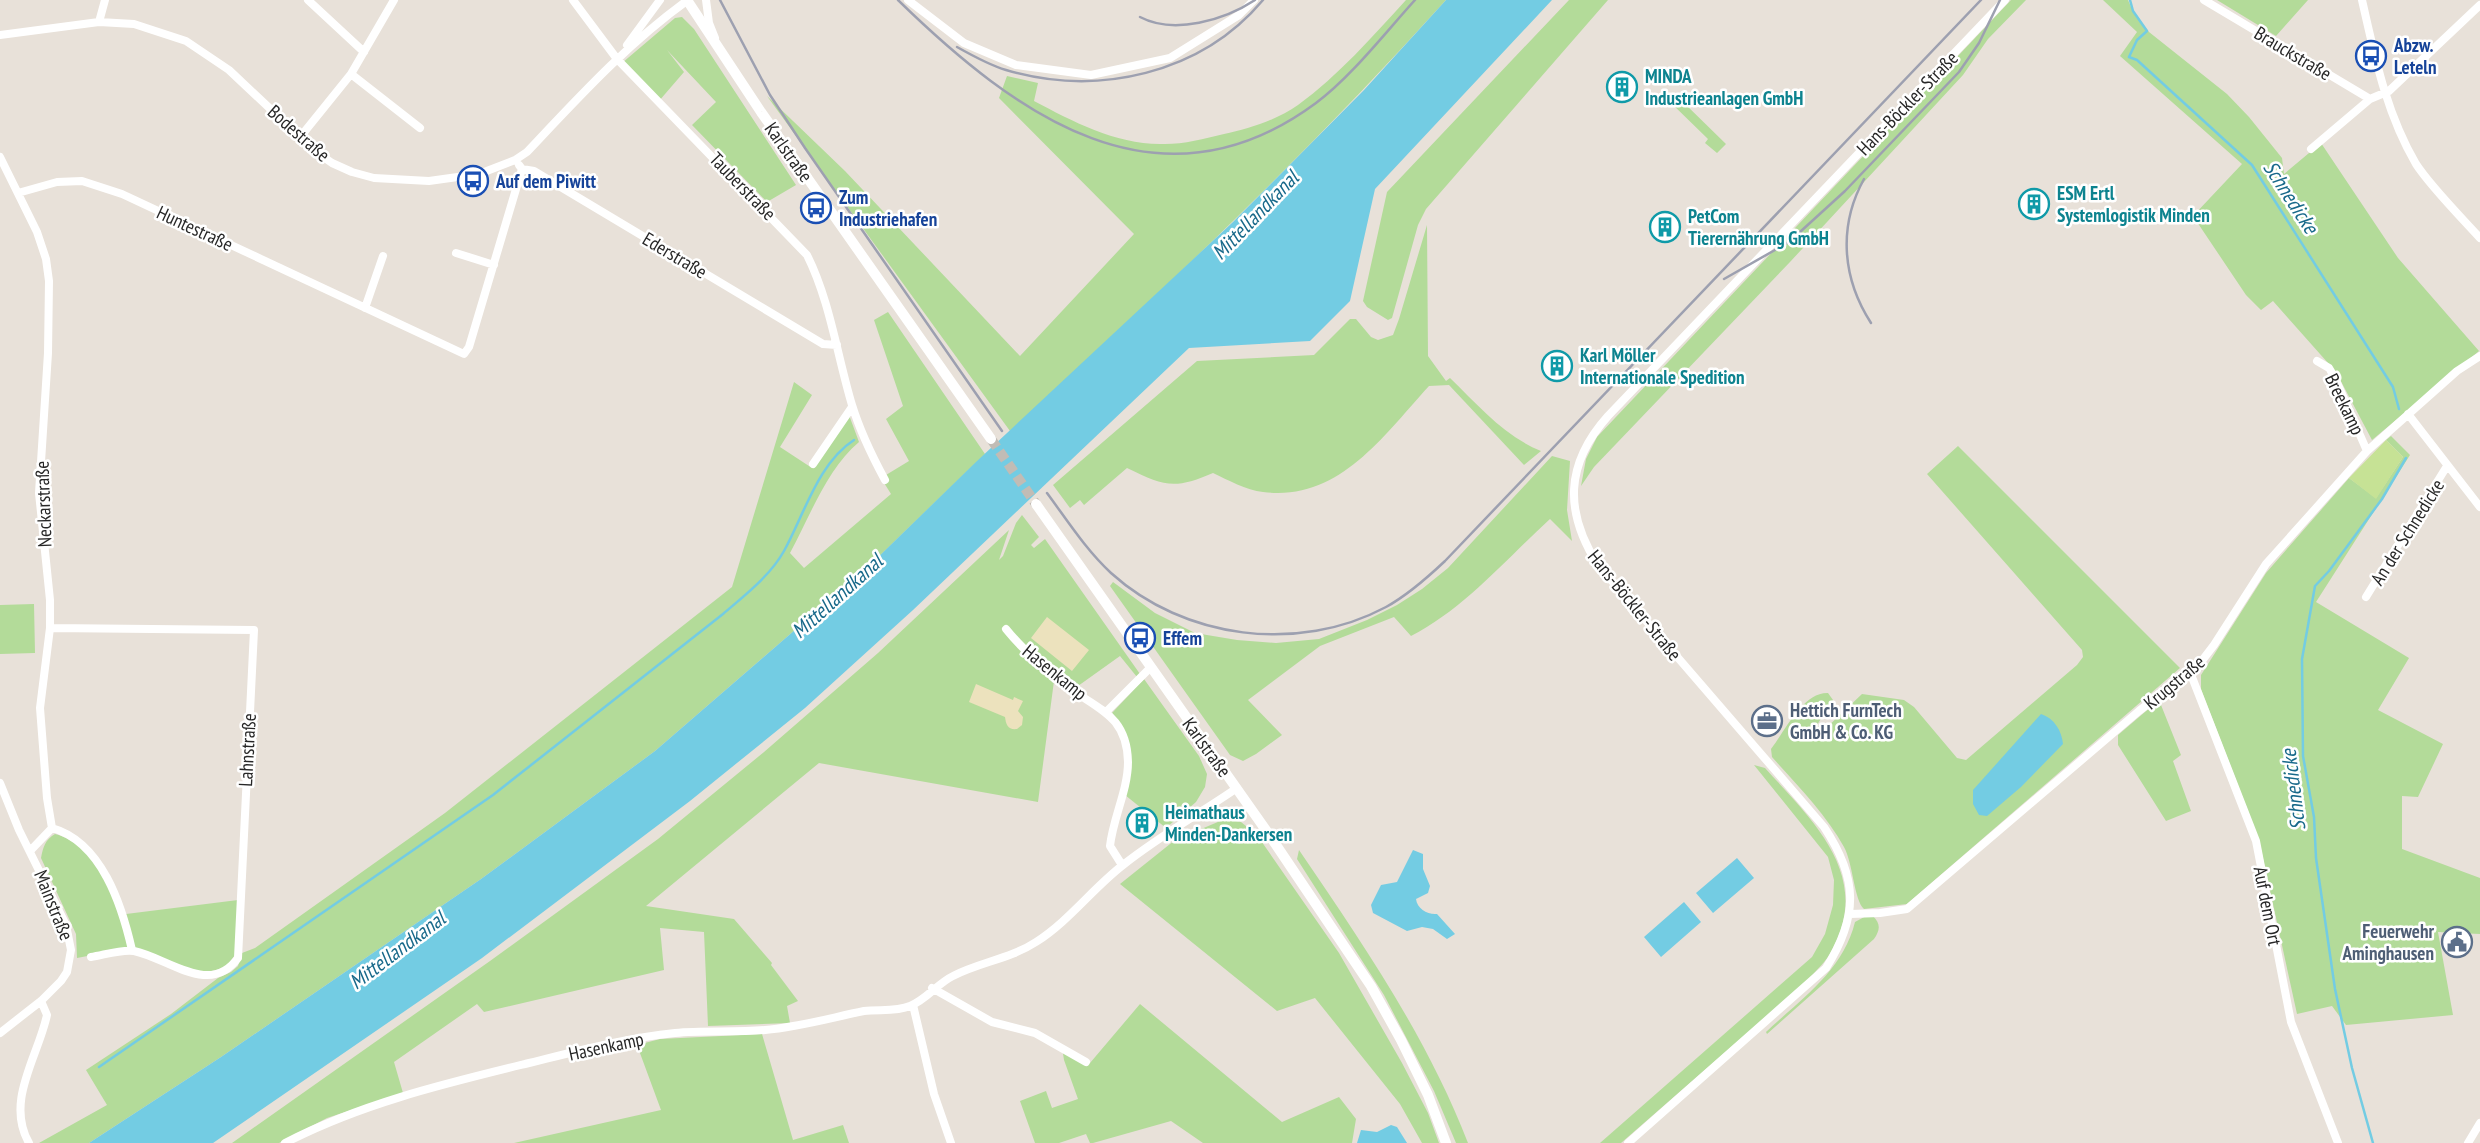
<svg xmlns="http://www.w3.org/2000/svg" width="2480" height="1143" viewBox="0 0 2480 1143" font-family="'PT Sans Narrow',sans-serif">
<style>
.green{fill:#b3db99}
.sand{fill:#ece2bd}
.pitch{fill:#c6e295}
.water{fill:#73cce3}
.lines{fill:none;stroke-linecap:round;stroke-linejoin:round}
.stream{stroke:#73cce3;stroke-width:2.5}
.tertiary-tunnel{stroke:#c1bcb5;stroke-width:10;stroke-dasharray:10 5;stroke-linecap:butt}
.minor{stroke:#fff;stroke-width:8}
.tertiary{stroke:#fff;stroke-width:10}
.rail{stroke:#9da0b0;stroke-width:2.5}
.labels{text-anchor:middle;dominant-baseline:central;stroke-width:5;stroke-linejoin:round;paint-order:stroke}
.transit-label{font-size:19px;font-weight:bold;fill:#164399;stroke:#fff;text-anchor:start}
.street-label{font-size:19px;fill:#272727;stroke:#fff}
.culture-label{font-size:19px;font-weight:bold;fill:#0d838f;stroke:#fff;text-anchor:start}
.service-label{font-size:19px;font-weight:bold;fill:#4e5e75;stroke:#fff;text-anchor:start}
.water-label{font-size:21px;font-style:italic;fill:#18698a;stroke:#fff}
</style>
<rect width="100%" height="100%" fill="#e8e1d9"/>
<path class="green" d="M 1406,0 L 1446,0 C 1309,152 1161,293 1010,431 L 767,96 L 845,171 L 1020,356 L 1134,234 L 999,98 L 1007,76 L 1038,83 L 1034,101 C 1072,121 1115,144 1160,144 C 1181,145 1203,139 1224,134 C 1248,129 1277,120 1298,105 C 1339,75 1372,37 1406,0 Z
M 1569,0 L 1608,0 L 1426,209 L 1418,225 L 1392,318 L 1388,320 L 1367,307 L 1363,301 L 1387,192 Z
M 2011,0 L 2026,0 L 1988,39 L 1963,75 L 1790,262 L 1594,467 L 1581,486 L 1586,459 L 1597,437 Z
M 2103,0 L 2128,0 L 2134,14 L 2149,32 L 2227,94 L 2249,117 L 2282,158 L 2284,174 L 2321,143 L 2398,258 L 2479,351 L 2372,440 L 2336,372 L 2273,301 L 2261,310 L 2246,295 L 2193,216 L 2242,164 L 2120,56 L 2137,32 Z
M 2217,0 L 2308,0 L 2276,36 Z
M 682,17 L 694,29 L 796,185 L 767,202 L 692,125 L 716,102 L 667,50 L 684,72 L 659,101 L 622,63 L 675,18 Z
M 1672,97 L 1681,100 L 1726,144 L 1717,153 L 1705,143 L 1708,139 L 1669,101 Z
M 1427,225 L 1428,356 L 1446,381 L 1450,378 C 1479,406 1504,436 1541,451 L 1524,465 L 1449,385 L 1429,386 C 1384,435 1339,502 1263,492 C 1246,490 1228,480 1213,473 C 1174,490 1164,486 1127,468 L 1084,505 L 1080,500 L 1070,508 L 1053,485 L 1197,361 L 1314,355 L 1350,319 L 1356,319 L 1371,337 L 1378,340 L 1393,335 L 1399,319 Z
M 888,312 L 985,454 L 870,565 L 655,751 L 481,879 L 221,1057 L 89,1143 L 39,1143 L 107,1105 L 86,1070 L 171,1014 L 218,978 L 231,972 L 238,966 L 242,953 L 255,948 L 445,813 L 732,587 L 794,382 L 812,395 L 780,447 L 812,468 L 849,415 L 859,442 C 827,469 810,516 790,553 L 804,568 L 891,494 L 881,478 L 909,461 L 886,419 L 903,406 L 874,320 Z
M 2391,436 L 2410,455 L 2316,602 L 2409,658 L 2378,710 L 2443,744 L 2418,797 L 2402,796 L 2402,849 L 2480,878 L 2480,934 L 2438,932 L 2453,1015 L 2346,1025 L 2332,1006 L 2297,1014 L 2259,840 L 2201,689 L 2201,675 L 2266,573 L 2349,478 L 2376,498 L 2403,457 L 2386,440 Z
M 1958,446 L 2180,668 L 1907,904 L 1864,909 C 1854,900 1853,863 1844,847 C 1826,814 1797,785 1772,757 L 1771,749 C 1785,731 1803,692 1828,693 L 1833,700 L 1817,725 L 1823,731 L 1862,694 L 1904,700 L 1914,707 L 1957,758 L 1966,760 L 2077,665 L 2083,657 L 2082,650 L 1927,474 Z
M 1552,456 L 1570,461 L 1567,510 L 1572,541 L 1550,519 C 1506,559 1464,609 1411,636 L 1394,617 L 1320,646 L 1248,700 L 1282,735 L 1256,754 L 1243,761 L 1230,755 L 1110,586 L 1113,582 L 1155,613 L 1195,633 L 1237,640 L 1276,643 L 1319,639 L 1367,620 L 1397,605 L 1422,589 L 1448,568 Z
M 1022,515 L 1039,537 L 1031,545 L 1034,548 L 1045,539 L 1140,674 L 1137,677 L 1120,656 L 1071,691 L 1054,681 L 1038,802 L 819,763 L 646,906 L 734,919 L 772,963 L 771,965 L 798,1001 L 787,1006 L 790,1023 L 708,1026 L 704,932 L 660,928 L 664,970 L 484,1012 L 477,1004 L 394,1062 L 403,1093 L 327,1118 L 279,1143 L 232,1143 L 490,961 L 658,839 L 764,752 L 878,653 L 1009,530 L 999,560 L 1003,556 L 1016,523 Z
M 34,604 L 35,653 L 0,654 L 0,605 Z
M 1144,679 L 1199,756 L 1207,774 L 1205,787 L 1196,802 L 1166,828 L 1125,795 L 1130,767 L 1118,720 L 1112,713 Z
M 2159,700 L 2181,755 L 2173,761 L 2191,811 L 2166,821 L 2118,745 L 2118,735 Z
M 1754,765 L 1765,768 C 1812,820 1873,875 1832,950 C 1827,961 1816,970 1808,980 L 1621,1143 L 1600,1143 L 1812,957 L 1825,934 L 1833,905 L 1834,880 L 1828,857 Z
M 1225,819 L 1241,822 L 1257,835 L 1339,953 L 1402,1063 L 1428,1113 L 1439,1143 L 1422,1143 L 1400,1104 L 1315,998 L 1277,1011 L 1120,884 L 1175,840 Z
M 55,834 C 103,847 117,907 129,948 L 77,958 L 76,934 L 41,858 C 43,847 45,840 55,834 Z
M 1299,850 C 1363,944 1427,1037 1468,1143 L 1456,1143 L 1434,1091 L 1384,995 L 1297,859 Z
M 238,900 L 235,955 L 225,968 L 203,973 L 134,950 L 126,914 Z
M 1866,916 L 1873,916 C 1881,924 1880,930 1874,939 L 1767,1034 L 1766,1032 C 1801,999 1843,971 1855,922 Z
M 1140,1004 L 1282,1122 L 1339,1097 L 1356,1119 L 1352,1143 L 1203,1143 L 1171,1121 L 1093,1143 L 1090,1143 L 1086,1134 L 1059,1143 L 1035,1143 L 1020,1101 L 1046,1091 L 1052,1108 L 1078,1099 L 1064,1060 L 1062,1047 L 1090,1063 Z
M 762,1034 L 793,1140 L 843,1125 L 849,1143 L 514,1143 L 661,1110 L 637,1045 L 660,1039 Z"/>
<path class="sand" d="M 1047,617 L 1089,650 L 1072,671 L 1031,638 Z
M 976,684 L 1013,700 L 1014,697 L 1023,701 L 1018,711 L 1023,717 L 1022,725 L 1017,729 C 1008,730 1006,725 1005,717 L 969,702 Z"/>
<path class="pitch" d="M 2386,440 L 2403,457 L 2376,499 L 2349,478 Z"/>
<path class="water" d="M 1446,0 L 1552,0 L 1375,189 L 1350,301 L 1310,341 L 1189,348 L 913,610 L 805,708 L 690,801 L 482,958 L 213,1143 L 89,1143 L 221,1057 L 481,879 L 655,751 L 870,565 L 977,461 L 1233,222 L 1364,90 Z
M 2041,714 C 2054,718 2062,731 2063,744 L 2021,787 L 1987,816 L 1979,815 L 1973,804 L 1973,790 Z
M 1413,850 L 1423,854 L 1423,869 L 1430,886 L 1428,893 L 1416,899 C 1417,909 1428,915 1437,914 L 1455,934 L 1447,939 L 1433,929 L 1422,927 L 1407,931 L 1373,913 L 1371,905 L 1381,885 L 1397,882 Z
M 1737,858 L 1754,878 L 1713,913 L 1696,893 Z
M 1684,902 L 1701,922 L 1661,957 L 1644,937 Z
M 1391,1125 L 1397,1127 L 1407,1143 L 1357,1143 L 1361,1130 L 1377,1132 Z"/>
<g class="lines">
<path class="stream" d="M 2130,0 L 2133,11 L 2147,31 L 2137,40 L 2129,57 L 2137,60 L 2252,165 L 2393,387 L 2399,409
M 99,1067 L 493,795 L 723,614 C 745,595 770,576 784,551 C 804,515 818,463 854,440
M 2373,1143 L 2352,1068 L 2335,989 L 2316,858 L 2314,817 L 2303,756 L 2302,659 L 2315,586 L 2329,571 L 2382,499 L 2406,458"/>
<path class="tertiary-tunnel" d="M 991,439 L 1036,504"/>
<path class="minor" d="M 308,0 L 364,52
M 573,0 L 617,59 L 807,255 C 830,301 837,355 852,405 C 860,431 872,456 885,480
M 706,0 L 709,23 L 715,38
M 908,0 L 964,43 L 1016,65 L 1091,75 L 1170,58 L 1239,15 L 1254,0
M 2204,0 L 2370,99 L 2389,91 L 2480,5
M 2362,0 C 2375,57 2386,113 2416,164 C 2431,187 2461,217 2480,238
M 99,22 L 105,0
M 0,35 L 99,22 L 134,24 L 186,41 L 229,70 L 315,151 L 332,163 L 352,172 L 374,178 L 429,181 L 479,174 L 515,160 L 527,152 C 578,98 628,43 688,0
M 627,45 L 660,0
M 351,74 L 420,128
M 301,136 L 351,74 L 394,0
M 2311,149 L 2370,99
M 0,157 L 37,232 L 46,259 L 49,281 L 48,353 L 39,493 L 50,600 L 50,628 L 40,708 L 47,798 L 52,828 L 31,850
M 519,165 L 522,169 L 534,171 L 823,344 L 837,345
M 18,193 L 57,182 L 82,181 L 122,194 L 464,354 L 469,347 L 522,169
M 456,253 L 494,265
M 365,308 L 383,256
M 2317,361 L 2329,368 L 2335,378 L 2367,451
M 2408,414 L 2480,507
M 813,464 L 852,407
M 2366,597 L 2447,466
M 50,628 L 254,630 L 238,958 C 210,997 168,958 134,951 C 122,949 104,955 91,957
M 1006,629 C 1022,649 1044,668 1064,684 C 1096,709 1127,714 1128,762 C 1128,790 1113,818 1110,846 L 1122,865
M 2190,672 L 2256,841 L 2291,1022 L 2338,1143
M 1107,711 L 1151,667
M 0,783 L 19,830 L 66,925 L 71,950 L 67,972 L 61,981 L 41,1001 L 0,1033
M 52,828 C 102,842 122,906 132,950
M 1850,914 L 1880,913 L 1907,909 L 2139,711 L 2201,662 L 2214,645 L 2266,564 L 2367,451 L 2457,371 L 2480,356
M 932,988 L 992,1022 L 1035,1033 L 1086,1062
M 913,1005 L 934,1094 L 951,1143
M 29,1143 C 5,1101 38,1057 47,1015 L 41,1001
M 285,1143 C 360,1104 443,1084 525,1064 C 574,1052 625,1038 675,1033 C 705,1030 735,1033 765,1030 C 799,1027 830,1018 864,1011 C 879,1009 896,1012 910,1006 C 926,1000 938,983 953,976 C 980,962 1010,959 1036,942 C 1069,921 1092,889 1123,865 C 1158,837 1199,814 1237,788
M 1628,1143 L 1826,968 C 1859,916 1858,878 1824,827 L 1598,565 C 1564,512 1565,464 1608,416 L 2005,0
M 2468,1143 L 2480,1123"/>
<path class="tertiary" d="M 687,0 L 761,112 L 991,439
M 1036,504 L 1268,833 L 1371,986 L 1401,1040 L 1428,1095 L 1446,1143"/>
<path class="rail" d="M 720,0 L 770,95 L 805,148 L 1002,431
M 898,0 C 1015,114 1158,220 1316,103 C 1351,77 1385,33 1415,0
M 1140,17 C 1174,35 1225,20 1255,0
M 957,47 C 973,56 989,65 1006,70 C 1098,97 1201,74 1263,0
M 1864,179 C 1838,226 1842,278 1871,323
M 1724,279 L 1789,242 L 1845,191 L 1959,72 L 1979,43 L 2000,0
M 1047,493 C 1067,520 1086,550 1111,573 C 1184,639 1298,654 1386,607 C 1408,595 1427,578 1445,561 L 1981,0"/>
</g>
<defs>
<g id="bus-ring" transform="scale(1.575)"><circle r="9.5" fill="#fff" stroke="#1a4fb4" stroke-width="1.5"/><path d="M-5-6H5V4H4V6H2V4H-2V6H-4V4H-5ZM-3.5-4V0h7V-4ZM-3.5 1.2v1.5H-2V1.2ZM2 1.2v1.5H3.5V1.2Z" fill="#1a4fb4"/></g>
<g id="building-ring" transform="scale(1.575)"><circle r="9.5" fill="#fff" stroke="#0f9aa8" stroke-width="1.5"/><path d="M-4-6H4V6H1V3H-1V6H-4ZM-2.5-4.3h1.7v1.8h-1.7ZM.8-4.3h1.7v1.8H.8ZM-2.5-1h1.7V.8h-1.7ZM.8-1h1.7V.8H.8Z" fill="#0f9aa8"/></g>
<g id="office-ring" transform="scale(1.575)"><circle r="9.5" fill="#fff" stroke="#5c6f8a" stroke-width="1.5"/><path d="M-6-3h4V-5.5h4V-3h4V5H-6ZM-1-4.5V-3h2v-1.5ZM-6 0V1H6V0Z" fill="#5c6f8a"/></g>
<g id="civic-ring" transform="scale(1.575)"><circle r="9.5" fill="#fff" stroke="#5c6f8a" stroke-width="1.5"/><path d="M-.6-6.5H3V-4.5H.6V-3L4-1V1h2V6H-6V1h2V-1L-.6-3ZM-1.2 2.5V6h2.4V2.5Z" fill="#5c6f8a"/></g>
</defs>
<g fill-rule="evenodd">
<use href="#bus-ring" x="2371" y="56"/>
<use href="#building-ring" x="1622" y="87"/>
<use href="#bus-ring" x="473" y="181"/>
<use href="#building-ring" x="2034" y="204"/>
<use href="#bus-ring" x="816" y="208"/>
<use href="#building-ring" x="1665" y="227"/>
<use href="#building-ring" x="1557" y="366"/>
<use href="#bus-ring" x="1140" y="638"/>
<use href="#office-ring" x="1767" y="721"/>
<use href="#building-ring" x="1142" y="823"/>
<use href="#civic-ring" x="2457" y="942"/>
</g>
<g class="labels">
<g class="transit-label">
<text x="2394" y="45">Abzw.<tspan x="2394" dy="22">Leteln</tspan></text>
<text x="496" y="181">Auf dem Piwitt</text>
<text x="839" y="197">Zum<tspan x="839" dy="22">Industriehafen</tspan></text>
<text x="1163" y="638">Effem</text>
</g>
<g class="street-label">
<text transform="translate(2293 53) rotate(31)">Brauckstraße</text>
<text transform="translate(1907 103) rotate(-46)">Hans-Böckler-Straße</text>
<text transform="translate(299 133) rotate(41)">Bodestraße</text>
<text transform="translate(789 152) rotate(55)">Karlstraße</text>
<text transform="translate(743 186) rotate(46)">Tauberstraße</text>
<text transform="translate(195 228) rotate(25)">Huntestraße</text>
<text transform="translate(675 255) rotate(31)">Ederstraße</text>
<text transform="translate(2345 404) rotate(64)">Breekamp</text>
<text transform="translate(43 504) rotate(-92)">Neckarstraße</text>
<text transform="translate(2407 532) rotate(-58)">An der Schnedicke</text>
<text transform="translate(1635 605) rotate(51)">Hans-Böckler-Straße</text>
<text transform="translate(1055 672) rotate(39)">Hasenkamp</text>
<text transform="translate(2174 682) rotate(-40)">Krugstraße</text>
<text transform="translate(1207 747) rotate(54)">Karlstraße</text>
<text transform="translate(247 750) rotate(-87)">Lahnstraße</text>
<text transform="translate(54 905) rotate(68)">Mainstraße</text>
<text transform="translate(2268 906) rotate(79)">Auf dem Ort</text>
<text transform="translate(606 1046) rotate(-12)">Hasenkamp</text>
</g>
<g class="culture-label">
<text x="1645" y="76">MINDA<tspan x="1645" dy="22">Industrieanlagen GmbH</tspan></text>
<text x="2057" y="193">ESM Ertl<tspan x="2057" dy="22">Systemlogistik Minden</tspan></text>
<text x="1688" y="216">PetCom<tspan x="1688" dy="22">Tierernährung GmbH</tspan></text>
<text x="1580" y="355">Karl Möller<tspan x="1580" dy="22">Internationale Spedition</tspan></text>
<text x="1165" y="812">Heimathaus<tspan x="1165" dy="22">Minden-Dankersen</tspan></text>
</g>
<g class="service-label">
<text x="1790" y="710">Hettich FurnTech<tspan x="1790" dy="22">GmbH &amp; Co. KG</tspan></text>
<text x="2434" y="931" text-anchor="end">Feuerwehr<tspan x="2434" dy="22">Aminghausen</tspan></text>
</g>
<g class="water-label">
<text transform="translate(2291 197) rotate(57)">Schnedicke</text>
<text transform="translate(1255 215) rotate(-46)">Mittellandkanal</text>
<text transform="translate(837 596) rotate(-42)">Mittellandkanal</text>
<text transform="translate(2293 790) rotate(-97)">Schnedicke</text>
<text transform="translate(397 950) rotate(-37)">Mittellandkanal</text>
</g>
</g>
</svg>
